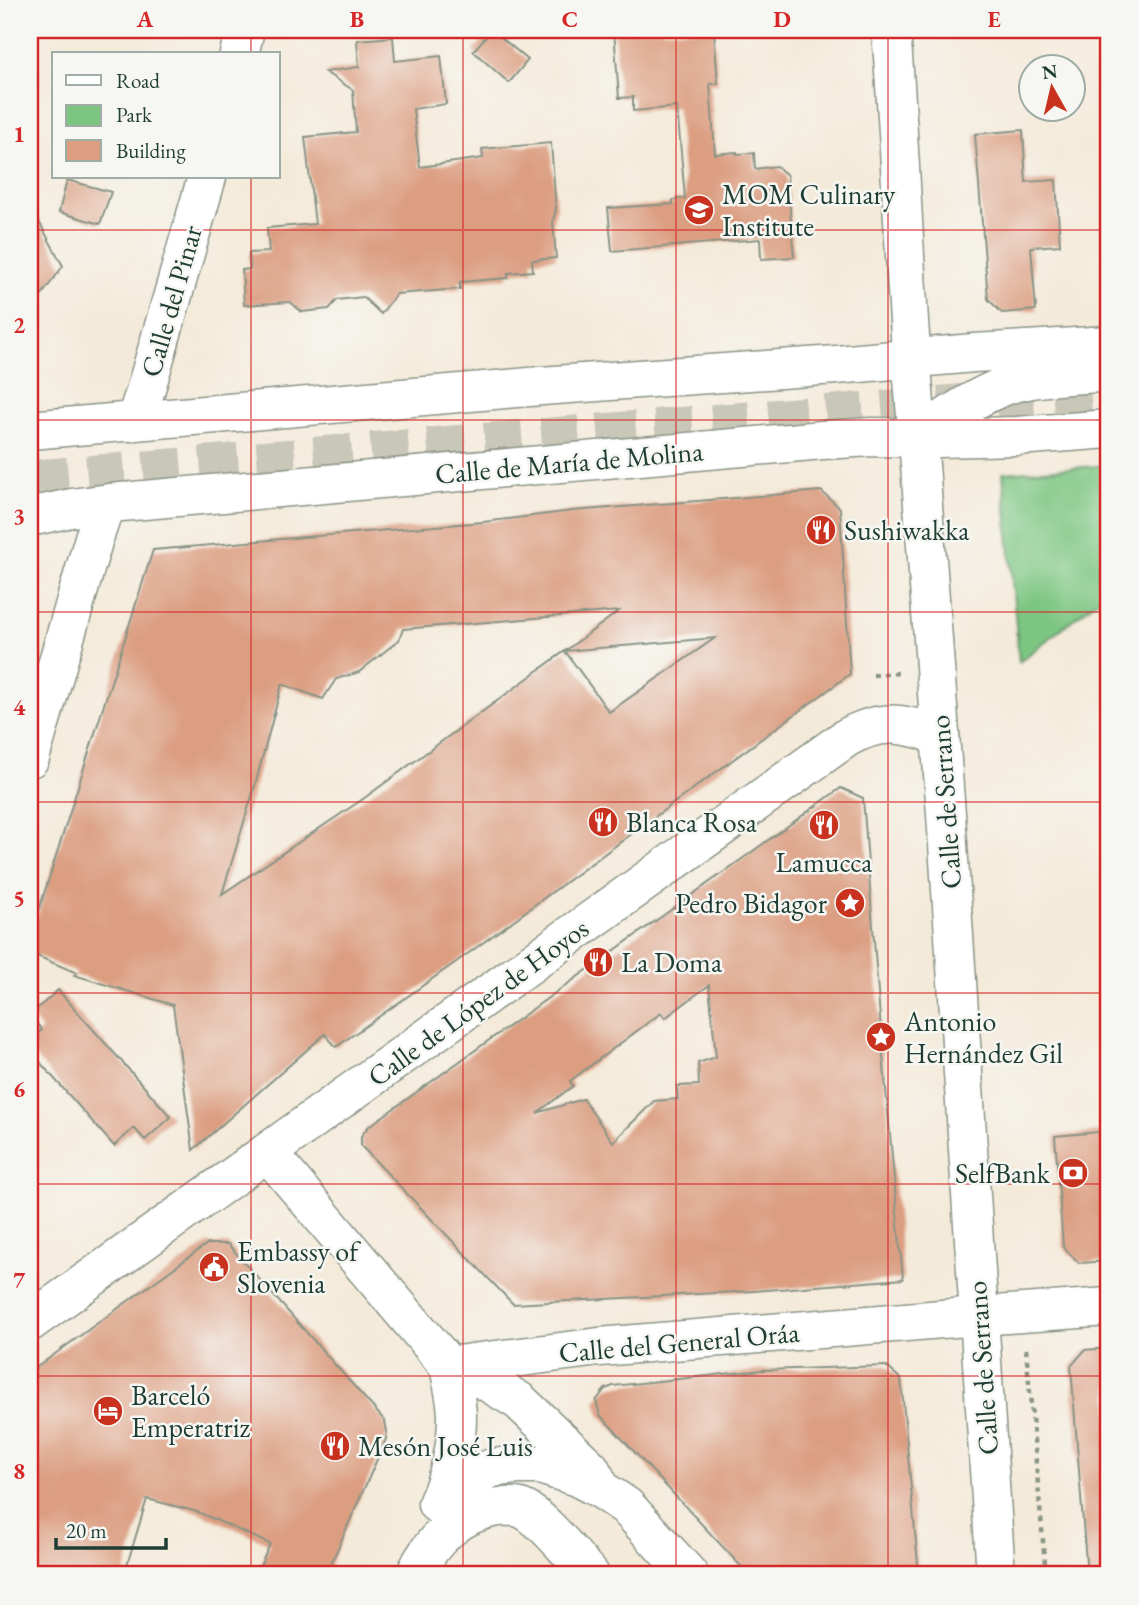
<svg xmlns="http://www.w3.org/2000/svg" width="1139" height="1605" viewBox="0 0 1139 1605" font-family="'EB Garamond',serif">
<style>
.green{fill:#7dc682;stroke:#4e825b;stroke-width:2}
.building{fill:#dc9e81;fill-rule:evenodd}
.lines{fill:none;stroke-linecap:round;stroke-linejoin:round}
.major-tunnel{stroke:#c9c7b8;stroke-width:38;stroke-dasharray:38 19;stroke-linecap:butt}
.minor-casing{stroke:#8a9486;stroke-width:41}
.major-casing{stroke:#8a9486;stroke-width:41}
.path{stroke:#8a9486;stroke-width:4.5;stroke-dasharray:5 5;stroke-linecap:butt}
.minor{stroke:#fff;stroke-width:38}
.major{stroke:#fff;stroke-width:38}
.grid{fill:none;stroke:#d62828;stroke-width:2;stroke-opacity:0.55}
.labels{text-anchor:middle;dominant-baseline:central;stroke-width:5;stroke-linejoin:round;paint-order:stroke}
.poi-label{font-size:28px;fill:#1f3d34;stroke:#f6f6f2;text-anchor:start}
.street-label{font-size:28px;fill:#1f3d34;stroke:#f6f6f2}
.neatline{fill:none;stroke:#d62828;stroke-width:2.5}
.grid-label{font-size:23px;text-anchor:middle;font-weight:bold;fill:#d62828}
</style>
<rect width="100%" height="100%" fill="#f6f6f2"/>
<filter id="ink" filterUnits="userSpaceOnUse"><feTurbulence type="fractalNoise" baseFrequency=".0143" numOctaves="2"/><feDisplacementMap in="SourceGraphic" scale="14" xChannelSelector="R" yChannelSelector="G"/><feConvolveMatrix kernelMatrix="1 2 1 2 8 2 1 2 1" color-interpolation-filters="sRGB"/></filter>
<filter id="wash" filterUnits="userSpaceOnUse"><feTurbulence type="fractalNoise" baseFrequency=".00686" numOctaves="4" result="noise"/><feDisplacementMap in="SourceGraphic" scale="28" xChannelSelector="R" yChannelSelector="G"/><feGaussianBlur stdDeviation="1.57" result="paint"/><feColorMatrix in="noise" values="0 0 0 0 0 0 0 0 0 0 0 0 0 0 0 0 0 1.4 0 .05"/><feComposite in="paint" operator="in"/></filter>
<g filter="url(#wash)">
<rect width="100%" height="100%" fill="#f4ead9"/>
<path class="green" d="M 1109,465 L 1109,591 L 1019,662 L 1003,473 Z"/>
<g id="blocks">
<path class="building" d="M 492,30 L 528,60 L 509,83 L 473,51 Z
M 614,30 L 714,30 L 718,84 L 710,84 L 715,154 L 737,152 L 737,154 L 754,153 L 755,169 L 776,166 L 787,175 L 794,257 L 761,259 L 760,239 L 612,251 L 608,208 L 673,204 L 673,200 L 685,198 L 677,107 L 633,111 L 633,97 L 619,98 Z
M 393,37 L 395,61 L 441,56 L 446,104 L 413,109 L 420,167 L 483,158 L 482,149 L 551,143 L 556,209 L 553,221 L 556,258 L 532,260 L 533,271 L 508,273 L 508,278 L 460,282 L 460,289 L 396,294 L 381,314 L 363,297 L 337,300 L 329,309 L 302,312 L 290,302 L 244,305 L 242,270 L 250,269 L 249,253 L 269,252 L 267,228 L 315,224 L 305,137 L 356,132 L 353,90 L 325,72 L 359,67 L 357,40 Z
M 1023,130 L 1026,182 L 1056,180 L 1060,245 L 1031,247 L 1036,310 L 1002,313 L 988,299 L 975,134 Z
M 67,180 L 111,192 L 100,224 L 59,212 Z
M 30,205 L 63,266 L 30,311 Z
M 821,491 L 840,508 L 850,674 L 473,950 L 336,1047 L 325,1034 L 193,1150 L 173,1005 L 74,975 L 77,973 L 30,953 L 30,945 L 37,916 L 153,550 L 483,522 L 572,511 ZM 619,611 L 565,651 L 715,638 L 609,712 L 565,651 L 363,799 L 222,894 L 254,789 L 282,684 L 323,699 L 336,679 L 359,672 L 399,640 L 403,629 Z
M 841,788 L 863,798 L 882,1044 L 903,1279 L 754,1291 L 513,1304 L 367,1152 L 361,1146 L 361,1136 L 368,1127 ZM 709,985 L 716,1057 L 698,1063 L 699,1085 L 677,1086 L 678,1099 L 654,1101 L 613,1142 L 583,1099 L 537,1113 L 573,1086 L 570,1081 L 661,1013 L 665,1018 Z
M 58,990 L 171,1117 L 145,1140 L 134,1128 L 114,1146 L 30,1051 L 30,1040 L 42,1030 L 30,1015 Z
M 1109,1131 L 1109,1261 L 1079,1263 L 1063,1247 L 1055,1136 Z
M 207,1244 L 228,1244 L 385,1421 L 387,1432 L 386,1439 L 326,1575 L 256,1575 L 270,1544 L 198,1512 L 147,1499 L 124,1575 L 30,1575 L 30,1372 Z
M 1109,1348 L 1109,1575 L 1087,1575 L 1071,1366 L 1085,1350 Z
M 886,1366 L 901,1379 L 919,1575 L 749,1575 L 600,1415 L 596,1401 L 605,1389 L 613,1386 L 762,1370 Z"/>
</g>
</g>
<g filter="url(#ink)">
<use href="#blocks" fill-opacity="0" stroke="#8a9486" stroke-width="2"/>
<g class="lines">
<path class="major-tunnel" d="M 30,479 L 1109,391"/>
<g class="minor-casing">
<path id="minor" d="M 239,54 L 245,30
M 130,422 L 138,413 L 145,392 L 207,177
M 30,758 L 94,538 L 102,515 L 110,503
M 268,1153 L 449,1366 L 484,1380 L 519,1401 L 590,1468 L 602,1490
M 30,1322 L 846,738 C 881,718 903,723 940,735
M 449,1366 L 599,1347 L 979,1316 L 1109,1307
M 443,1491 L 492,1468 L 517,1465 L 540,1465 L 577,1477 L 602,1490 L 626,1506 L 689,1575
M 437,1504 C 449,1477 457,1447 457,1417 C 457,1400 452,1383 449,1366
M 415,1575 C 431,1540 459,1512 499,1507 C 505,1507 514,1506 520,1508 C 540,1514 575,1559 590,1575"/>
</g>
<g class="major-casing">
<path id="major" d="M 891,30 C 902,166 905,302 918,438 L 946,814 L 996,1575
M 30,430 L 541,386 L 836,365 L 974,353 L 1109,345
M 918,438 C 945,417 975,397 1007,385 C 1036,375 1078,375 1109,372
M 30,517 L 71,508 L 110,503 L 823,440 L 872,437 L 938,438 L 1017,436 L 1109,429"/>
</g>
<path class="path" d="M 873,675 L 898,673
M 1026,1349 L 1046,1575"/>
<use href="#minor" class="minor"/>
<use href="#major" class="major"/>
</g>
</g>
<path class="grid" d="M 251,30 L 251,54M 463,30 L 463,1575M 676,30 L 676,1575M 888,30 L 888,1575M 251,177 L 251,1575M 30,230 L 1109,230M 30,420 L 1109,420M 30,612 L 1109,612M 30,802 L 1109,802M 30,993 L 1109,993M 30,1184 L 1109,1184M 30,1376 L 1109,1376"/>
<defs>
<g id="university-disc" transform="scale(1.575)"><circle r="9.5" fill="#c8321e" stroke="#f6f6f2"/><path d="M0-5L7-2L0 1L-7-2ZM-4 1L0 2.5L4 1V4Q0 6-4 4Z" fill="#fff"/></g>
<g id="restaurant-disc" transform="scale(1.575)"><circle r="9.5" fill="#c8321e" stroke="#f6f6f2"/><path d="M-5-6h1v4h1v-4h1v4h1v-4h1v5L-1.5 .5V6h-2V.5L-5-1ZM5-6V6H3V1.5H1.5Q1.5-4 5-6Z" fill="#fff"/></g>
<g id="sight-disc" transform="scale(1.575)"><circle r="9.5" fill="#c8321e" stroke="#f6f6f2"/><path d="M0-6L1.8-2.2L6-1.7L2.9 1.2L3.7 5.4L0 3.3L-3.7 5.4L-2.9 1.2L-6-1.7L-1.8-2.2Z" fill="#fff"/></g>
<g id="bank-disc" transform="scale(1.575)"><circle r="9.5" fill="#c8321e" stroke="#f6f6f2"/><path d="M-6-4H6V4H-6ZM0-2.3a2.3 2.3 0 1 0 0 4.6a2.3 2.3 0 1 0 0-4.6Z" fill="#fff"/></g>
<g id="civic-disc" transform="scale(1.575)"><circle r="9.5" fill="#c8321e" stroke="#f6f6f2"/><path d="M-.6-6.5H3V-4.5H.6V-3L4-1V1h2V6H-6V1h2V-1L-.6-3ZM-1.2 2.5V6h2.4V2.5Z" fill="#fff"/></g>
<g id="hotel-disc" transform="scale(1.575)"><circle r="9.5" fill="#c8321e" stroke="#f6f6f2"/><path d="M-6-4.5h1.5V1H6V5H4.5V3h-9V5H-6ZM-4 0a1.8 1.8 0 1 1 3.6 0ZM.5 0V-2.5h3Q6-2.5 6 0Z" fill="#fff"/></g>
</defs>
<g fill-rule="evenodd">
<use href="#university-disc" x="699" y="210"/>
<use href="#restaurant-disc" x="821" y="530"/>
<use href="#restaurant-disc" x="603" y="822"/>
<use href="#restaurant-disc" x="824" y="825"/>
<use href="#sight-disc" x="850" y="903"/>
<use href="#restaurant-disc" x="598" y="962"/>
<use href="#sight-disc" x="881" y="1037"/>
<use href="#bank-disc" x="1073" y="1173"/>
<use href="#civic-disc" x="214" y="1267"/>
<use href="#hotel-disc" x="108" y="1411"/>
<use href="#restaurant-disc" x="335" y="1446"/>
</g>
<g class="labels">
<g class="poi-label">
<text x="722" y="194">MOM Culinary<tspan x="722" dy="32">Institute</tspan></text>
<text x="844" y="530">Sushiwakka</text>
<text x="626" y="822">Blanca Rosa</text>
<text x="824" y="862" text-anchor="middle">Lamucca</text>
<text x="827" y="903" text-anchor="end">Pedro Bidagor</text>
<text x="621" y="962">La Doma</text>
<text x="904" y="1021">Antonio<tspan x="904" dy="32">Hernández Gil</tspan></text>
<text x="1050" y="1173" text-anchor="end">SelfBank</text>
<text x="237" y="1251">Embassy of<tspan x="237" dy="32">Slovenia</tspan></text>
<text x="131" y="1395">Barceló<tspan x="131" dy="32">Emperatriz</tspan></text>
<text x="358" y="1446">Mesón José Luis</text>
</g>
<g class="street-label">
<text transform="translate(171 301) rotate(-74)">Calle del Pinar</text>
<text transform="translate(569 462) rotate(-5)">Calle de María de Molina</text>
<text transform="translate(945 802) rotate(-94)">Calle de Serrano</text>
<text transform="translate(478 1002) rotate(-36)">Calle de López de Hoyos</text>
<text transform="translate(679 1342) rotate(-5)">Calle del General Oráa</text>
<text transform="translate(982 1368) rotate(-94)">Calle de Serrano</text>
</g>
</g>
<rect width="1139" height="1605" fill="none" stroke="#f6f6f2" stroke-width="77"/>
<rect x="52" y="52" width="228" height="126" fill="#f6f6f2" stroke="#a0aca6" stroke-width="2"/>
<rect x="66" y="75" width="35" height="10" fill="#ffffff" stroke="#a0aca6" stroke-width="2"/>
<text x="116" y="88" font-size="21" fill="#1f3d34">Road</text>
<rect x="66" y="105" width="35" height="21" fill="#7dc682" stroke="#a0aca6" stroke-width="2"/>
<text x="116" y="122" font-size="21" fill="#1f3d34">Park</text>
<rect x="66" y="140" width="35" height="21" fill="#dc9e81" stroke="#a0aca6" stroke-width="2"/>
<text x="116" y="158" font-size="21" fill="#1f3d34">Building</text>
<g transform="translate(1052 88) rotate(352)"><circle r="33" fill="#f6f6f2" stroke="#a0aca6" stroke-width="2"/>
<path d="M0-5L12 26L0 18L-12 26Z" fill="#c8321e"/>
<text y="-10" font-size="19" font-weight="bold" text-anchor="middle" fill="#1f3d34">N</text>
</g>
<path d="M56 1538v10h110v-10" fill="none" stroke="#1f3d34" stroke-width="3.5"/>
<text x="66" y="1538" font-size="21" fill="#1f3d34" stroke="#f6f6f2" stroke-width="5" paint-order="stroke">20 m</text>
<rect x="38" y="38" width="1062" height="1528" class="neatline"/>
<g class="grid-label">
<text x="145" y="27">A</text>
<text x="357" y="27">B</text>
<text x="570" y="27">C</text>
<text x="782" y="27">D</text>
<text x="994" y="27">E</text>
<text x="19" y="142">1</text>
<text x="19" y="333">2</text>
<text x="19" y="524">3</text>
<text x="19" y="715">4</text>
<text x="19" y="906">5</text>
<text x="19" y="1097">6</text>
<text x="19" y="1288">7</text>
<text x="19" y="1479">8</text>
</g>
</svg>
